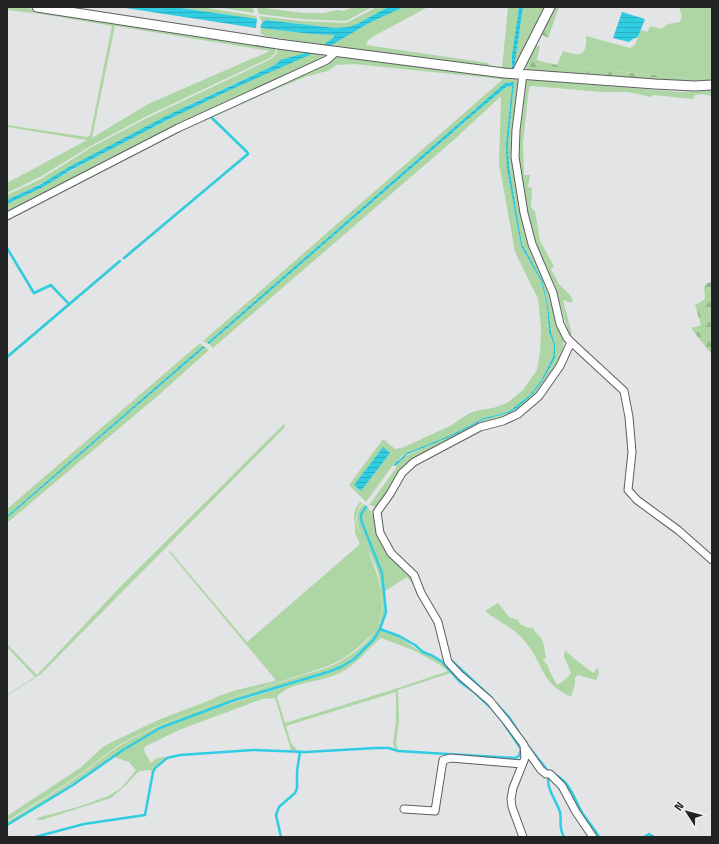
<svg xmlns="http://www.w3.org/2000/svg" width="719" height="844" viewBox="0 0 719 844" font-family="'Space Grotesk',sans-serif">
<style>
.grass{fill:#aed6a5;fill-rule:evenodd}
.forest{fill:url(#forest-firs)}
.water{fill:url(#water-rules)}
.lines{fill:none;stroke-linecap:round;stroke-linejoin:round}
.stream{stroke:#30cce2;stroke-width:2.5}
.street-casing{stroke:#5d5f61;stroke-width:9}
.secondary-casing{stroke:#5d5f61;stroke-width:11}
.street{stroke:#fff;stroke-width:7}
.secondary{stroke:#fff;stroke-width:9}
</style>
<defs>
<pattern id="forest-firs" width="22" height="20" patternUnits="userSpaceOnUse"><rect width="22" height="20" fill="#aed6a5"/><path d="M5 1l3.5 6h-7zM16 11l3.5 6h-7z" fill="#95b78e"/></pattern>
<pattern id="water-rules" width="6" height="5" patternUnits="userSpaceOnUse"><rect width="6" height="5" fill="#30cce2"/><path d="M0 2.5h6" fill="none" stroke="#2aafc2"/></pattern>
</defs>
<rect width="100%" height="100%" fill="#e2e4e6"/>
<path class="grass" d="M 7,7 L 19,7 L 276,47 L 275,53 L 270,58 L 147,116 L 89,147 L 40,177 L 7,193 L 7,183 L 87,140 L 7,127 L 7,125 L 87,137 L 90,135 L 112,26 L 42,14 L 7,10 ZM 115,26 L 270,51 L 148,104 L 92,138 Z
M 174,7 L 201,7 L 256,16 L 257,19 Z
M 216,7 L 253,7 L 254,13 Z
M 257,7 L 303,13 L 324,13 L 338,10 L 344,11 L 353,7 L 372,7 L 346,21 L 301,19 L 259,14 Z
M 377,7 L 388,7 L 357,24 L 348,27 L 335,28 L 266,20 L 262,22 L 259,16 L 301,21 L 346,23 Z
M 404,7 L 428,7 L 374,36 L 368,40 L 366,45 L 488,63 L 491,68 L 330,46 L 371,22 Z
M 508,7 L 519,7 L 512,55 L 512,68 L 514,69 L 523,7 L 548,7 L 517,70 L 502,69 Z
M 679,7 L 712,7 L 712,83 L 704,83 L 702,80 L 557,65 L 563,51 C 581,57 587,56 586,36 L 630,48 L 635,45 L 641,30 L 647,32 L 651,26 L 661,29 L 668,24 L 680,22 L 682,16 Z
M 261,26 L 262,28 L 311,34 L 335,35 L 334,37 L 323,45 L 265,36 L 260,33 Z
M 279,47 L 323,54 L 324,58 L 134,147 L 7,213 L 7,204 C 49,184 89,160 130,139 C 182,112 235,87 287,59 L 280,60 L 275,65 C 239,82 202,98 165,117 C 112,143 61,175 7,200 L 7,195 L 41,179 L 90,148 L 147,118 L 271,59 L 276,54 Z
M 335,56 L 514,78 L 519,81 L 517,182 L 564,339 L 563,349 L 556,367 L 535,397 L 516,413 L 430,450 L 407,463 L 399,472 L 389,492 L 377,507 L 369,505 L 396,468 C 396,462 403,458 408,455 L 485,419 L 509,413 L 517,408 L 531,396 L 543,380 L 555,358 L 555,344 L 551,332 L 548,305 L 542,280 L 522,244 L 509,167 L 508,144 L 514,82 L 505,83 L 207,343 L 203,341 L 502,80 L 501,79 L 354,64 L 336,65 L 328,71 L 319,73 L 305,77 L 262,95 L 213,117 L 249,152 L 249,154 L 124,260 L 122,258 L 247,153 L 210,118 L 103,168 L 173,133 Z
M 528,79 L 679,92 L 712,91 L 712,96 L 702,94 L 695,95 L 693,99 L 653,95 L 651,97 L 628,92 L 601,92 L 532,86 L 529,87 L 523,143 L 524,175 L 530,175 L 528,187 L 532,188 L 531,207 L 535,211 L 540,241 L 554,266 L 551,269 L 559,284 L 569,294 L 573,300 L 571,303 L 563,300 L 572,334 L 569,335 L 556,289 L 533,238 L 525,202 L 519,163 L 519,151 L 524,82 Z
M 512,86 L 506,144 L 514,204 L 521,246 L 541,281 L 547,305 L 549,332 L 554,345 L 553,357 L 542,379 L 530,395 L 516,406 L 508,412 L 484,418 L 451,435 L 402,456 L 393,465 L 366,502 L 349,485 L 383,439 L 395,449 L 404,447 L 450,426 L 468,414 L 476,411 L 493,408 L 507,403 L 523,390 L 537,370 L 540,352 L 541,328 L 538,299 L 515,252 L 499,164 L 501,97 L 500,97 L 456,138 L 213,348 L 209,344 L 468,119 L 506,87 ZM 389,453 L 361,491 L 354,485 Z
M 7,246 L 34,292 L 51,285 L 69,303 L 119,260 L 121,262 L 7,359 L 7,356 L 68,304 L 50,287 L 35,294 L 32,293 L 7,250 Z
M 200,343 L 203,346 L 7,516 L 7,509 Z
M 205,347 L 209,350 L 161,393 L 7,523 L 7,518 Z
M 284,424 L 285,427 L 41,674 L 7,696 L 7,695 L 35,677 L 7,647 L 7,644 L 37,675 L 121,586 Z
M 360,502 L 362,503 C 350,520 359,529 366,546 C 376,569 390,604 376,629 C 373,634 368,638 364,642 C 353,653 342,660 328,666 C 259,689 191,708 126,741 C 111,749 100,760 86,770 C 61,788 33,804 7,821 L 7,816 L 80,768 L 104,746 L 110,743 L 158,720 L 213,699 L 216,697 L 236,690 L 275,681 L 275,679 L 169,552 L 170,551 L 247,642 L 360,544 L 355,533 C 357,519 349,517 360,502 Z
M 363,504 L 366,506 L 361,514 L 360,520 L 382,573 L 386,611 L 380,629 L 373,638 L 353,658 L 341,666 L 327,672 L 232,701 L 160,728 L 122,750 L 72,784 L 7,825 L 7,822 C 34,805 61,789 86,771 C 100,761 111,750 126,742 C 190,708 260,689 329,667 C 351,657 379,638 382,612 C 383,605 382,597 381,590 C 380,582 379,574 376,566 C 371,554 356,530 357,518 C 357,512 360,508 363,504 Z
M 367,507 L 371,511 L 376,520 L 378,532 L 409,572 L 413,581 L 411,582 L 407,577 L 385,591 L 383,572 L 362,520 L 362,514 Z
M 498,603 L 509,617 L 518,620 L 520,624 L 526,627 L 533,628 C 535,632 538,634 541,638 C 544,643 545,652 546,658 L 543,660 L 548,666 L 550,672 L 557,685 L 565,680 L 571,673 L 564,656 L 565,650 C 573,659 584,665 593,673 L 598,667 L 599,673 L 596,680 L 578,675 L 575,678 L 575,684 L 571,697 C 540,682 545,667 527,644 C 516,629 499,622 485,611 Z
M 381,630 L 399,637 L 422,653 L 433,657 L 443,664 L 451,673 L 398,690 L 399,720 L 396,743 L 398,750 L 395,749 L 393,744 L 396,722 L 396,692 L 286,726 L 291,743 L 297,750 L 291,750 L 275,698 L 262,699 L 179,730 L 146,746 L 144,748 L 145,753 L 151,763 L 157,758 L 166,757 L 154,767 L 152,772 L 150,770 L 140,771 L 137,773 L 126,785 L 111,798 L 42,820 L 37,820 L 37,818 L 81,806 L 108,796 L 121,788 L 136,770 L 129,762 L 114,757 L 145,737 L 161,729 L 190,717 L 232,703 L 328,673 C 350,664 367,650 381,630 ZM 381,638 L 413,650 L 437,663 L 448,671 L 395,689 L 285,723 L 277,697 C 285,685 313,682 326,678 C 335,676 344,671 351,666 C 362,658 370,646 381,638 Z"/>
<path class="forest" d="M 554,7 L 559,7 L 548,38 L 541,34 Z
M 535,46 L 540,46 L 537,60 L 557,65 L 702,80 L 704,83 L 532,72 L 527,70 L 526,66 Z
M 712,282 L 712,355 L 691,328 L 701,325 L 695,305 L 702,301 L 705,298 L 704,287 L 707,283 Z"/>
<path class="water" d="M 119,7 L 174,7 L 257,19 L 256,28 Z
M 388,7 L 404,7 L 371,22 L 330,46 L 323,45 L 334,37 L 334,35 L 311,34 L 261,28 C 260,24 262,22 266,20 L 335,28 L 348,27 L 357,24 Z
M 519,7 L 523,7 L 514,69 L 512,68 L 512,55 Z
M 622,12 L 645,19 L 638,37 L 633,39 L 629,42 L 613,38 Z
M 309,52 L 314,53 L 232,89 L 167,120 L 71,170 L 43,187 L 7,204 L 7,200 L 41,184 L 69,167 L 166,116 L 275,65 L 280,60 Z
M 514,82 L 508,144 L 509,167 L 522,244 L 542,280 L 548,305 L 551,332 L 555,344 L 555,358 L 543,380 L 531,396 L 517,408 L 509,413 L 485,419 L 452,436 L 408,454 L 395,466 L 393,465 L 407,453 L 451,435 L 484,418 L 508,412 L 516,406 L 530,395 L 542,379 L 553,357 L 554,345 L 549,332 L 547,305 L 541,281 L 521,246 L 507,168 L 506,144 L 512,86 L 506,87 L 468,119 L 209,344 L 207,343 L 505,83 Z
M 203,346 L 205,347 L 7,518 L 7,516 Z
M 383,447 L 390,453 L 361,491 L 354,485 Z"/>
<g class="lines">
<path class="stream" d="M 7,248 L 34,293 L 51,285 L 69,304
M 124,258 L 248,154 L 247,152 L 212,118
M 7,357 L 120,261
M 380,629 L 399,636 L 415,645 L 423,652 L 433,656 L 444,663
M 450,661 L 452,661 L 492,698
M 495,702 L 509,717 L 518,731
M 525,742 L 548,771
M 553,774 C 571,781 574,800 583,814 C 588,822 595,829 599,837
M 549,775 C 545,787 556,800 560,812 C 562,822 558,826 564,837
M 7,825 L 73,785 L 123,750 L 160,728 L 232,701 L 328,672 L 341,667 L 354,659 L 374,639 L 380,629 L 386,612 L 382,573 L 361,520 L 361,514 L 366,507
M 35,837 L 84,824 L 145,815 L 153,772 L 155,768 L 167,758 L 180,755 L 253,750 L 306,752 L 376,748 L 389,748 L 398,751 L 515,758 L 519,756 L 521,749 L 502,721 L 491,708 L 474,692 L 460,682 L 443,663
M 281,837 L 276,815 L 279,807 L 295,793 L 297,788 L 297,771 L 300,752
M 644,837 L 649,834 L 654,837"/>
<g class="street-casing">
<path id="street" d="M 523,74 L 516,130 L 515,157 L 524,213 L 532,244 L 553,293 L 560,324 L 567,338 L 571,342 L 624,391 L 629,417 L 632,452 L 628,490 L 637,500 L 678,530 L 712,560
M 7,216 L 178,128 L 327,60 L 337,51
M 524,746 L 541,770 L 546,774 L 550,774 L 562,786 L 576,812 L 593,837
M 404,809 L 435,811 L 443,760 L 451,758 L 522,764
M 523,837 L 512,807 L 511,799 L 513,788 L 525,758 L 524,745 L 507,722 L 490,701 L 460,675 L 448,662 L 438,622 L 421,593 L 414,575 L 391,553 L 380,533 L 377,512 L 390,494 L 402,473 L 414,462 L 480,427 L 503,421 L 518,414 L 539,396 L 560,366 L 571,342"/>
</g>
<g class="secondary-casing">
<path id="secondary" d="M 37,7 L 278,44 L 504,73 L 655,84 L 695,86 L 712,85
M 516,74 L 550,7"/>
</g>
<use href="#street" class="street"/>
<use href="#secondary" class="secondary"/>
</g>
<rect width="719" height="844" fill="none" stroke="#222324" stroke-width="16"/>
<g transform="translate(687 812) rotate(306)" stroke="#eff1f3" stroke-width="3" paint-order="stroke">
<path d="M0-3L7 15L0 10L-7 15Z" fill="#222324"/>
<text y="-6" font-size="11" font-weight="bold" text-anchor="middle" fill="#222324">N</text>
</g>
</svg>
